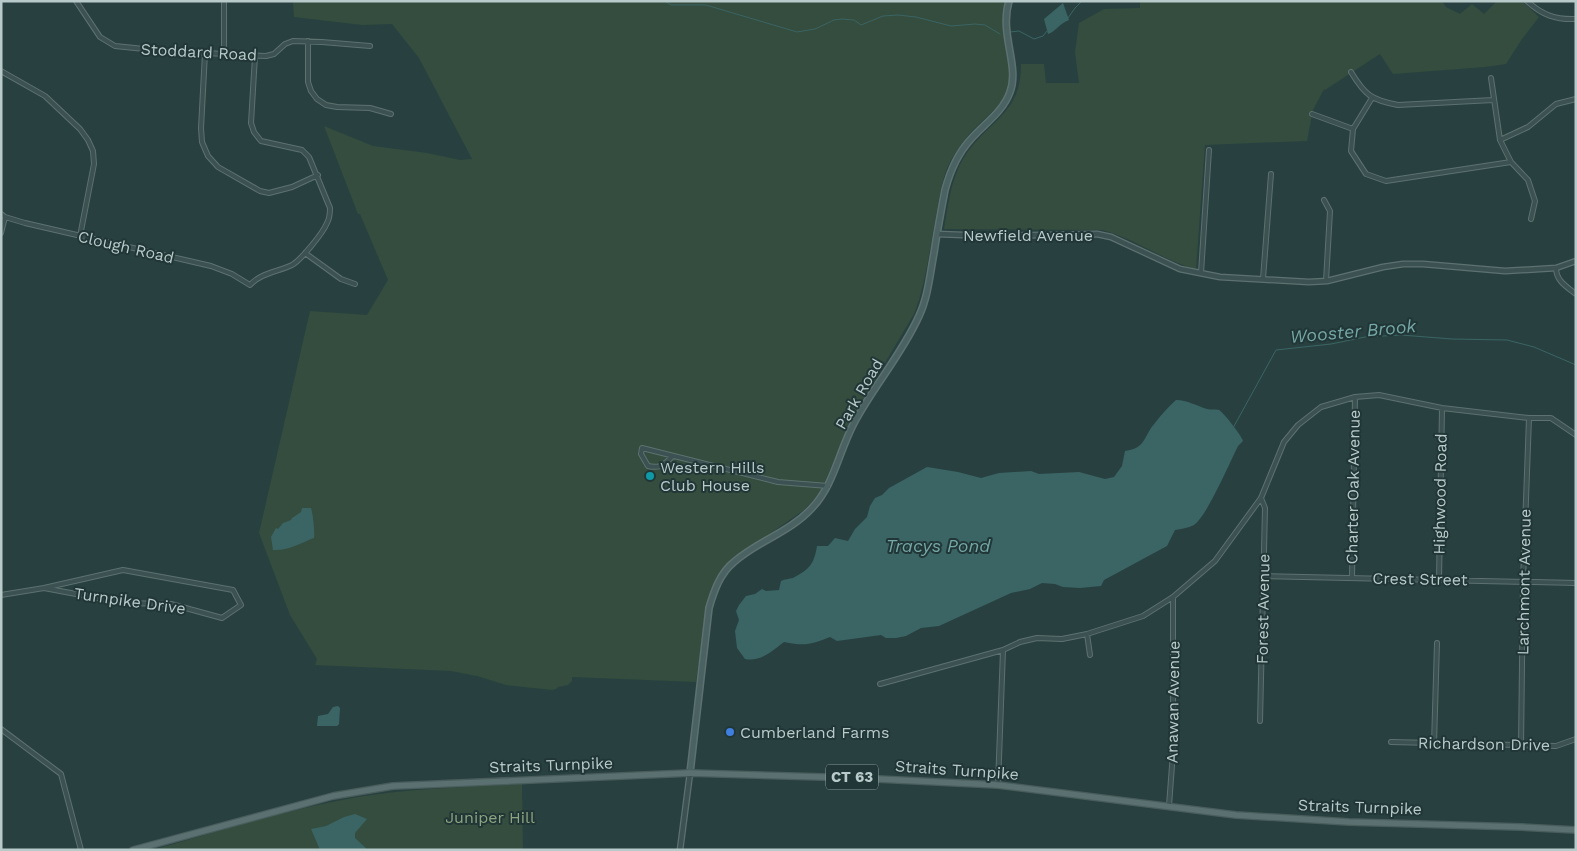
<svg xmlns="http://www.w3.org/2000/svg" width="1577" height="851" viewBox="0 0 1577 851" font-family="'Work Sans',sans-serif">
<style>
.green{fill:#344d3e}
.water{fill:#3b6464}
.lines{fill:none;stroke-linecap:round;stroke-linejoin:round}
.stream{stroke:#3b6464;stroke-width:1}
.minor-casing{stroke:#5d7171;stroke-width:6}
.tertiary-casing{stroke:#5d7171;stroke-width:7}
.secondary-casing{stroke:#5d7171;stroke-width:8}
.primary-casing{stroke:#495d5d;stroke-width:8}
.minor{stroke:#3c5151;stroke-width:4}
.tertiary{stroke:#3c5151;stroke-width:4.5}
.secondary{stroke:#4b6263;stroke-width:5}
.primary{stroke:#5b7070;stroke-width:5.5}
.culture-dot{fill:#0f9aa8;stroke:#213636;stroke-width:2}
.shop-dot{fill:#3f7fe0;stroke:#213636;stroke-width:2}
.labels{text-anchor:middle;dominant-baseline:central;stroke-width:4;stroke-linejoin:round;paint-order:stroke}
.shield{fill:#213636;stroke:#8b9e9e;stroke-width:1}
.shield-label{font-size:15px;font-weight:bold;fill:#b9cacb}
.street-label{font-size:16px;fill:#b9cacb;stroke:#213636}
.poi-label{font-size:16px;fill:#b9cacb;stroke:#213636;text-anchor:start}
.park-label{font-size:16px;fill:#8da480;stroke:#213636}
.water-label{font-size:18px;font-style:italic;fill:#75a7a6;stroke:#213636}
</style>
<rect width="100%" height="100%" fill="#284140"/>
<path class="green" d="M 293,1 L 1006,1 C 997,31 1018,58 1009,88 C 1003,104 987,116 975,128 C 964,139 955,152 948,166 C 942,180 940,195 937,210 C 930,244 927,281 914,314 L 855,413 L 820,493 L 804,510 L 736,557 L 726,567 L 717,578 L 707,606 L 696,682 L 572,677 L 572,681 L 568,685 L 558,687 L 556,689 L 552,690 L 506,685 L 477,676 L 451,671 L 315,665 L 317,659 L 290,615 L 259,533 L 310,311 L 367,315 L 388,280 L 360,214 L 358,214 L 324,126 L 373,146 L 427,153 L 460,160 L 472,159 L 419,58 L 392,24 L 362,25 L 294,17 Z
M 1140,1 L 1442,1 L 1446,7 L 1460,14 L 1472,4 L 1484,14 L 1497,1 L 1522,1 L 1539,17 L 1522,39 L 1506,64 L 1485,67 L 1393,74 L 1380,54 L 1325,90 L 1324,89 L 1313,110 L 1307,141 L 1205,145 L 1196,269 C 1163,261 1135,238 1102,230 L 944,229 C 948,205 951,180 963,159 C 986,121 1022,115 1021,64 L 1044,64 L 1046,83 L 1079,83 L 1075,52 L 1079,23 L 1104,9 L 1140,8 Z
M 522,784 L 523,850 L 152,850 C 220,831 288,809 358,797 C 412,788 467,787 522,784 Z"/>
<path class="water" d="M 1063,3 L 1069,20 C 1060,23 1055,32 1048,34 L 1044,19 Z
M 1176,400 C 1187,400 1197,406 1207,409 C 1211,410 1215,409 1219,410 C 1223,412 1242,436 1243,441 L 1238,446 C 1230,462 1207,516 1194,525 C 1188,528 1181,529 1175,530 L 1167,546 L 1104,580 L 1101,586 L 1080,588 L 1063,587 L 1055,584 L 1042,583 L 1030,589 L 1011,593 L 939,626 L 921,628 L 906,636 L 896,638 L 886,638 L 881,635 L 837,641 L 830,637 C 810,645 805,646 784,642 C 772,651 761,662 745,659 L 737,648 L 735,631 L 739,620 L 736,611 L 739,605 L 746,596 L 755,594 L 762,589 L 766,591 L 779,590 L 781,581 C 785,579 789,579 793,578 C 810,569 814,564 817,546 L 828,546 L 835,538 L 848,541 L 855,529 L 867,517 L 870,506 L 875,498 L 882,495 L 889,488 L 927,467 L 958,472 L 981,478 L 999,473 L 1031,471 L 1039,474 L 1079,472 L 1105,479 L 1114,477 L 1122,466 L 1125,451 C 1147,448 1143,436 1155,423 C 1161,415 1168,407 1176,400 Z
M 302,508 L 311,508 C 313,513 315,533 314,538 C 300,543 289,551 273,550 L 271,537 L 276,528 L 278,529 L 283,523 L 291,520 L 292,518 L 301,512 Z
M 338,706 L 340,708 L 339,724 L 337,726 L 317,726 L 318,716 L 328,714 L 333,707 Z
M 355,814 L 367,819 L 355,833 L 355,838 L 368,850 L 320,850 L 311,829 L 326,826 L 344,817 Z"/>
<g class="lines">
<path class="stream" d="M 665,1 L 671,5 L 706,5 L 797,32 L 815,29 L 834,20 L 842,19 L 854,20 L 861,25 L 883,16 L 898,15 L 916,17 L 951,26 L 975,24 L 985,25 L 1000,34
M 1068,18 L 1075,8 L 1082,1
M 1010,32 L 1019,31 L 1034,39 L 1043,36 L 1047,31
M 1233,428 L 1276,350 L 1331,344 L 1365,337 L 1401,335 L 1452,339 L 1507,340 L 1534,347 L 1576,365"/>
<g class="minor-casing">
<path id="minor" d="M 76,1 L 100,37 L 115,46 L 164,51 L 266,56 L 274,54 L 285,44 L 293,41 L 322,42 L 370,46
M 1527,1 C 1542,15 1556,20 1576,19
M 308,41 L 308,82 L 311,91 L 317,99 L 326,105 L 337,107 L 370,108 L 391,114
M 205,53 L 201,128 L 202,142 L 208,156 L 218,167 L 260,191 L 269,193 L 292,187 L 318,175
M 224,54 L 224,3
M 1,71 L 45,96 L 80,129 L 88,140 L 93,151 L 94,164 L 80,236
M 1351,72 C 1365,95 1371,100 1398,105 L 1493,100
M 1491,78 L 1500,140 L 1511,162 L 1528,180 L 1535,201 L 1531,219
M 1372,98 L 1353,129 L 1351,151 L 1366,174 L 1386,181 L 1511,162
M 1312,114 L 1353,129
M 1500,140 L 1528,127 L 1556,104 L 1576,99
M 1324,200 L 1330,211 L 1326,281
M 1,214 L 5,217 L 25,223 L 211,266 L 232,274 L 250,285 C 261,273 277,272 292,265 C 301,260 323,233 327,223 C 330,218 330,213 330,208 L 309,157 L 302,150 L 261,141 L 254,132 L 251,123 L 255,56
M 1,233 L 5,217
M 305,253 L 341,279 L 355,284
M 1556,268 C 1556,281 1567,287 1576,294
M 1201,273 L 1209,150
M 1263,279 L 1271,174
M 673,456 C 664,464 661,469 648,466 L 641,454 L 642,448 L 778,482 L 828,486
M 123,570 L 233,590 L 241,605 L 222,618 L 171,604 L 124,603 L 44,588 Z
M 1264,576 L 1576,583
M 1352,578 L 1355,397
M 1439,580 L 1442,408
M 1,595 L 44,588
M 1087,634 L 1090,655
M 880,684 L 1003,650 L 1020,642 L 1037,638 L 1062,639 L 1087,634 L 1143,616 L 1173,597 L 1215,561 L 1261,498 L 1284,442 L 1298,425 L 1321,407 L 1355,397 L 1379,395 L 1442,408 L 1529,418 L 1551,418 L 1576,435
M 1260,721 L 1265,508 L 1261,498
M 1,729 L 61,774 L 81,850
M 1391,742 L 1556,746 L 1576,739
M 1434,744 L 1437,643
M 1521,746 L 1523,582 L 1529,418
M 998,785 L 1003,650
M 1169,806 L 1173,752 L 1173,597"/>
</g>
<g class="tertiary-casing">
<path id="tertiary" d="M 937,234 L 990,236 L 1097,234 L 1111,237 L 1180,269 L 1220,277 L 1309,282 L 1327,281 L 1383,267 L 1403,264 L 1423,264 L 1505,271 L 1556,268 L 1576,261
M 680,850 L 690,773"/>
</g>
<g class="secondary-casing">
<path id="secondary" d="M 690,773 L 709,608 C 714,591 720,573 734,562 C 758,541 790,532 812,508 C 834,485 839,451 854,423 C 873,387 902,354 919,316 C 928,297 930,274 934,253 C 937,232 941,211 945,190 C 950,171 958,153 971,139 C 984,124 1003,112 1010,92 C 1020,66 999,34 1009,1"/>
</g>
<g class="primary-casing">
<path id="primary" d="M 133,850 L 333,796 L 393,786 L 690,773 L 858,778 L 998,785 L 1236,815 L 1349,822 L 1521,827 L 1576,830"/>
</g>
<use href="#minor" class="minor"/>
<use href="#tertiary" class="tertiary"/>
<use href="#secondary" class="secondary"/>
<use href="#primary" class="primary"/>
</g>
<circle class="culture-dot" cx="650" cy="476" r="5"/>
<circle class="shop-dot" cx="730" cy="732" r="5"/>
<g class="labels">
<rect class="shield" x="826" y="764.5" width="52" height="25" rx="4"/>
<g class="shield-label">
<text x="852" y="777">CT 63</text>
</g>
<g class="street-label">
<text transform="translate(199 52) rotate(3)">Stoddard Road</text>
<text x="1028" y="235">Newfield Avenue</text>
<text transform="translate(126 247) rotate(13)">Clough Road</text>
<text transform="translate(859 394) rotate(-60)">Park Road</text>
<text transform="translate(1353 487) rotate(-89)">Charter Oak Avenue</text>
<text transform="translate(1440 494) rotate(-89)">Highwood Road</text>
<text transform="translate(1420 579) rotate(1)">Crest Street</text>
<text transform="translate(1524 582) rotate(-89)">Larchmont Avenue</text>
<text transform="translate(130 601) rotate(8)">Turnpike Drive</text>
<text transform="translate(1263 609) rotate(-89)">Forest Avenue</text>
<text transform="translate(1173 702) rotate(-89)">Anawan Avenue</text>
<text transform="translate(1484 744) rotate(1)">Richardson Drive</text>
<text transform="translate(551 765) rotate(-2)">Straits Turnpike</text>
<text transform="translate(957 770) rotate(4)">Straits Turnpike</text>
<text transform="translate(1360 807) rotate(2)">Straits Turnpike</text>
</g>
<g class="poi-label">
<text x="660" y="467">Western Hills<tspan x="660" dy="18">Club House</tspan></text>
<text x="740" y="732">Cumberland Farms</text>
</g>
<g class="park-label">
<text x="490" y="817">Juniper Hill</text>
</g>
<g class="water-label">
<text transform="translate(1353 331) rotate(-5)">Wooster Brook</text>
<text x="938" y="545">Tracys Pond</text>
</g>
</g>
<rect width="1577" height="851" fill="none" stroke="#b9cacb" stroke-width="5"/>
</svg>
